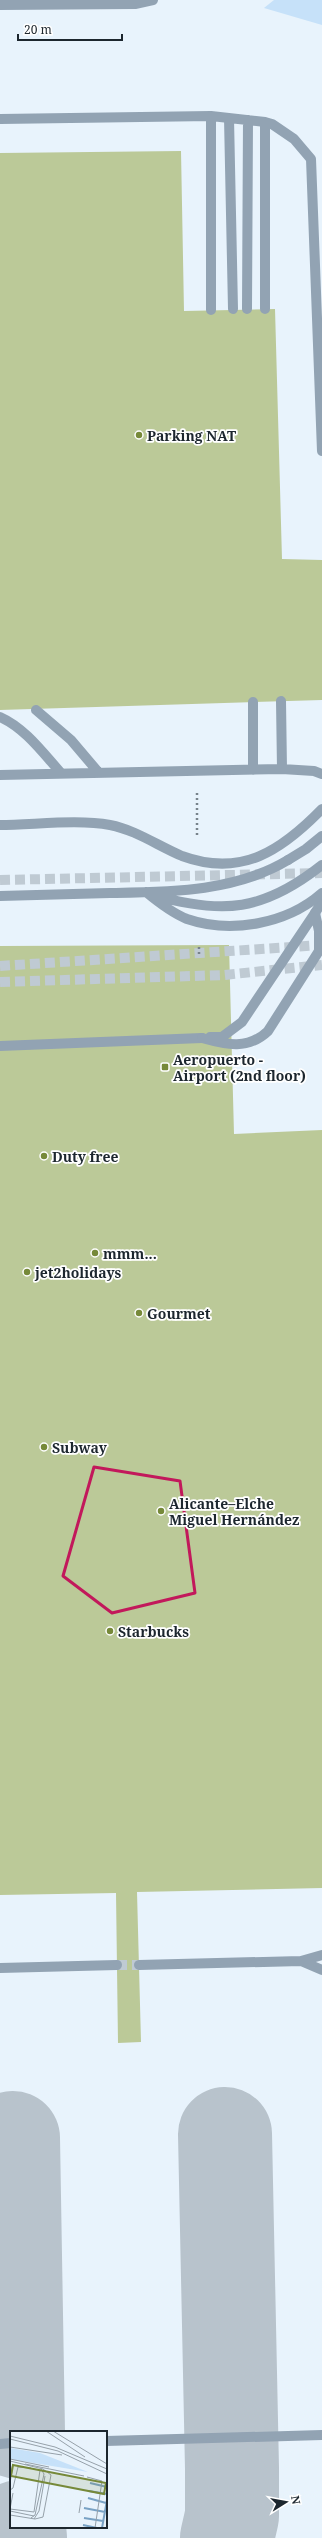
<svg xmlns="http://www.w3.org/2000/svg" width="322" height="2538" viewBox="0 0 322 2538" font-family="'Noto Serif',serif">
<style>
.green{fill:#c6e1f9}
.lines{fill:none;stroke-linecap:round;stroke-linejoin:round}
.taxiway{stroke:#b8c3cc;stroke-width:94}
.building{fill:#bbc998}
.minor-tunnel{stroke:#bfcad3;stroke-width:10;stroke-dasharray:10 5;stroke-linecap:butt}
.path{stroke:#78838b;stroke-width:2.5;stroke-dasharray:2 3;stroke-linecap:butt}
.minor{stroke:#92a3b3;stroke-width:10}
.minor-bridge{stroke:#92a3b3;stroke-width:10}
.marked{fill:none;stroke:#c2185b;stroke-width:3;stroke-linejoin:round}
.poi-dot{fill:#768939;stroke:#fff;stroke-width:1.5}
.labels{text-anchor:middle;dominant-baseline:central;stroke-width:3.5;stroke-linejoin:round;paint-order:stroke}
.poi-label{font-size:14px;font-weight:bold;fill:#1c262e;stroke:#fff;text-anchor:start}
.inset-river{fill:none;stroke:#79a2c4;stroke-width:2}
.inset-road{fill:none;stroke:#96a1aa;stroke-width:1}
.view{fill:#768939;fill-opacity:0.15;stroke:#768939;stroke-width:2}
.inset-edge{fill:none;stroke:#1c262e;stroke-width:2}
</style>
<rect width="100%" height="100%" fill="#e8f3fc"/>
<path class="green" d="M 274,0 L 322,0 L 322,25 L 264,8 Z"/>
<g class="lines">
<path class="taxiway" d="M 225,2134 L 232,2468 L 232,2516 L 227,2538
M 13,2138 L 18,2432
M 19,2527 L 20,2538"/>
</g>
<path class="building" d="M 181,151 L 184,311 L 275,309 L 282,559 L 322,560 L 322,700 L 0,710 L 0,153 Z
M 229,945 L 234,1134 L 322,1130 L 322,1888 L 137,1892 L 141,2042 L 118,2043 L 116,1893 L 0,1895 L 0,946 Z"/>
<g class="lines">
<path class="minor-tunnel" d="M 0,880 L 322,873
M 0,966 L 322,945
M 0,982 L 224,975 L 322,965
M 117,1965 L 139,1965"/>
<path class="path" d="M 197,793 L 197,836
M 199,947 L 199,955"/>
<path class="minor" d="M 0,5 L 135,4 L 153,0
M 229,118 L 233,309
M 0,119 L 211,116 L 265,122 L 272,124 L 294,139 L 311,159 L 322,451
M 265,122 L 265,309
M 247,309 L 248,120
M 211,310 L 211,116
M 281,701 L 282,769
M 36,710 L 71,740 L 99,773
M 0,717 C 25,728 43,753 61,773
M 253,770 L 253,702
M 0,775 L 282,769 L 314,771 L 322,774
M 288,860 L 306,849 L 322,836
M 315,913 L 322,902
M 0,1046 L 202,1038
M 301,1961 L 322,1970
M 139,1965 L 301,1961 L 322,1955
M 0,1968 L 117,1965
M 106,2441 L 322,2435
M 0,2444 L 11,2443"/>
<path class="minor-bridge" d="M 0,825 C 33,825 78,819 110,825 C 136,830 158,846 182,856 C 242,878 282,850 322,809
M 146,892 C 158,902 172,913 187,919 C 231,934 287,924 322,893
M 153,895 C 223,915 264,911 322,865
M 0,896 C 37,895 73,894 110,893 C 170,892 235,892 288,860
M 210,1037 L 222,1037 L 242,1022 L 315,913
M 202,1038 C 227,1045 248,1050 268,1031 L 319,951 L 319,931 L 315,913"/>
</g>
<path class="marked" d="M 94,1467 L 180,1481 L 195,1593 L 112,1613 L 63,1576 Z"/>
<g class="poi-dot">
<circle cx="139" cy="435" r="4"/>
<rect x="161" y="1063" width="8" height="8" rx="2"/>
<circle cx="44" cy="1156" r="4"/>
<circle cx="95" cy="1253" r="4"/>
<circle cx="27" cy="1272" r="4"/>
<circle cx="139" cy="1313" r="4"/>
<circle cx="44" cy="1447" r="4"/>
<circle cx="161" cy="1511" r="4"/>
<circle cx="110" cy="1631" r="4"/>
</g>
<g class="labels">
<g class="poi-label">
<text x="147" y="435">Parking NAT</text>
<text x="173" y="1059">Aeropuerto -<tspan x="173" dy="16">Airport (2nd floor)</tspan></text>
<text x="52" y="1156">Duty free</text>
<text x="103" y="1253">mmm...</text>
<text x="35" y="1272">jet2holidays</text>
<text x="147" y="1313">Gourmet</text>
<text x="52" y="1447">Subway</text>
<text x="169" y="1503">Alicante–Elche<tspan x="169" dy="16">Miguel Hernández</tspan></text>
<text x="118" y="1631">Starbucks</text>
</g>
</g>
<g transform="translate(10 2431)">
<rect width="97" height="97" fill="#e8f3fc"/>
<path d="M 0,17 L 30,22 L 78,41 L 0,28 Z" fill="#c6e1f9"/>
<path class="inset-river" d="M 80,52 L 97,56M 79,60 L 97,63M 78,67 L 96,72M 74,77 L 95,81M 74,87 L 93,90M 73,94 L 87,97M 92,97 L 97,69"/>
<path class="inset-road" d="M 36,0 L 75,26M 43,0 L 97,33M 0,5 L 45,16 L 97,38M 0,8 L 48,20 L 97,43M 0,16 L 52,24M 0,28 L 39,36M 0,30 L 33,38 L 41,44 L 33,86 L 25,88 L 0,84M 0,33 L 2,40 L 0,52M 15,33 L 74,45M 77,46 L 92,50 L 85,97M 0,59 L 3,57 L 8,36 L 21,37M 0,78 L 24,81 L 30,39M 0,78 L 3,62M 0,80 L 24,85M 69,82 L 71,69M 21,87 L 25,84 L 34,43 L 31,38M 24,88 L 29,80 L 35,45"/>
<path class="view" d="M 3,34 L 96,52 L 94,63 L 1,45 Z"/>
<rect width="97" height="97" class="inset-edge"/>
</g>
<g transform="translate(286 2502) rotate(79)" stroke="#ffffff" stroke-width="3" paint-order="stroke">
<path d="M0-3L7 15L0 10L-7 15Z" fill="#1c262e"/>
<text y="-6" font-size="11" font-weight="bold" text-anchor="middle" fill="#1c262e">N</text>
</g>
<path d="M18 34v6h104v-6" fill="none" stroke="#1c262e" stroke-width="2"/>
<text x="24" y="34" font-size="12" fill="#1c262e" stroke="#ffffff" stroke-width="3" paint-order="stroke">20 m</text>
</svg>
